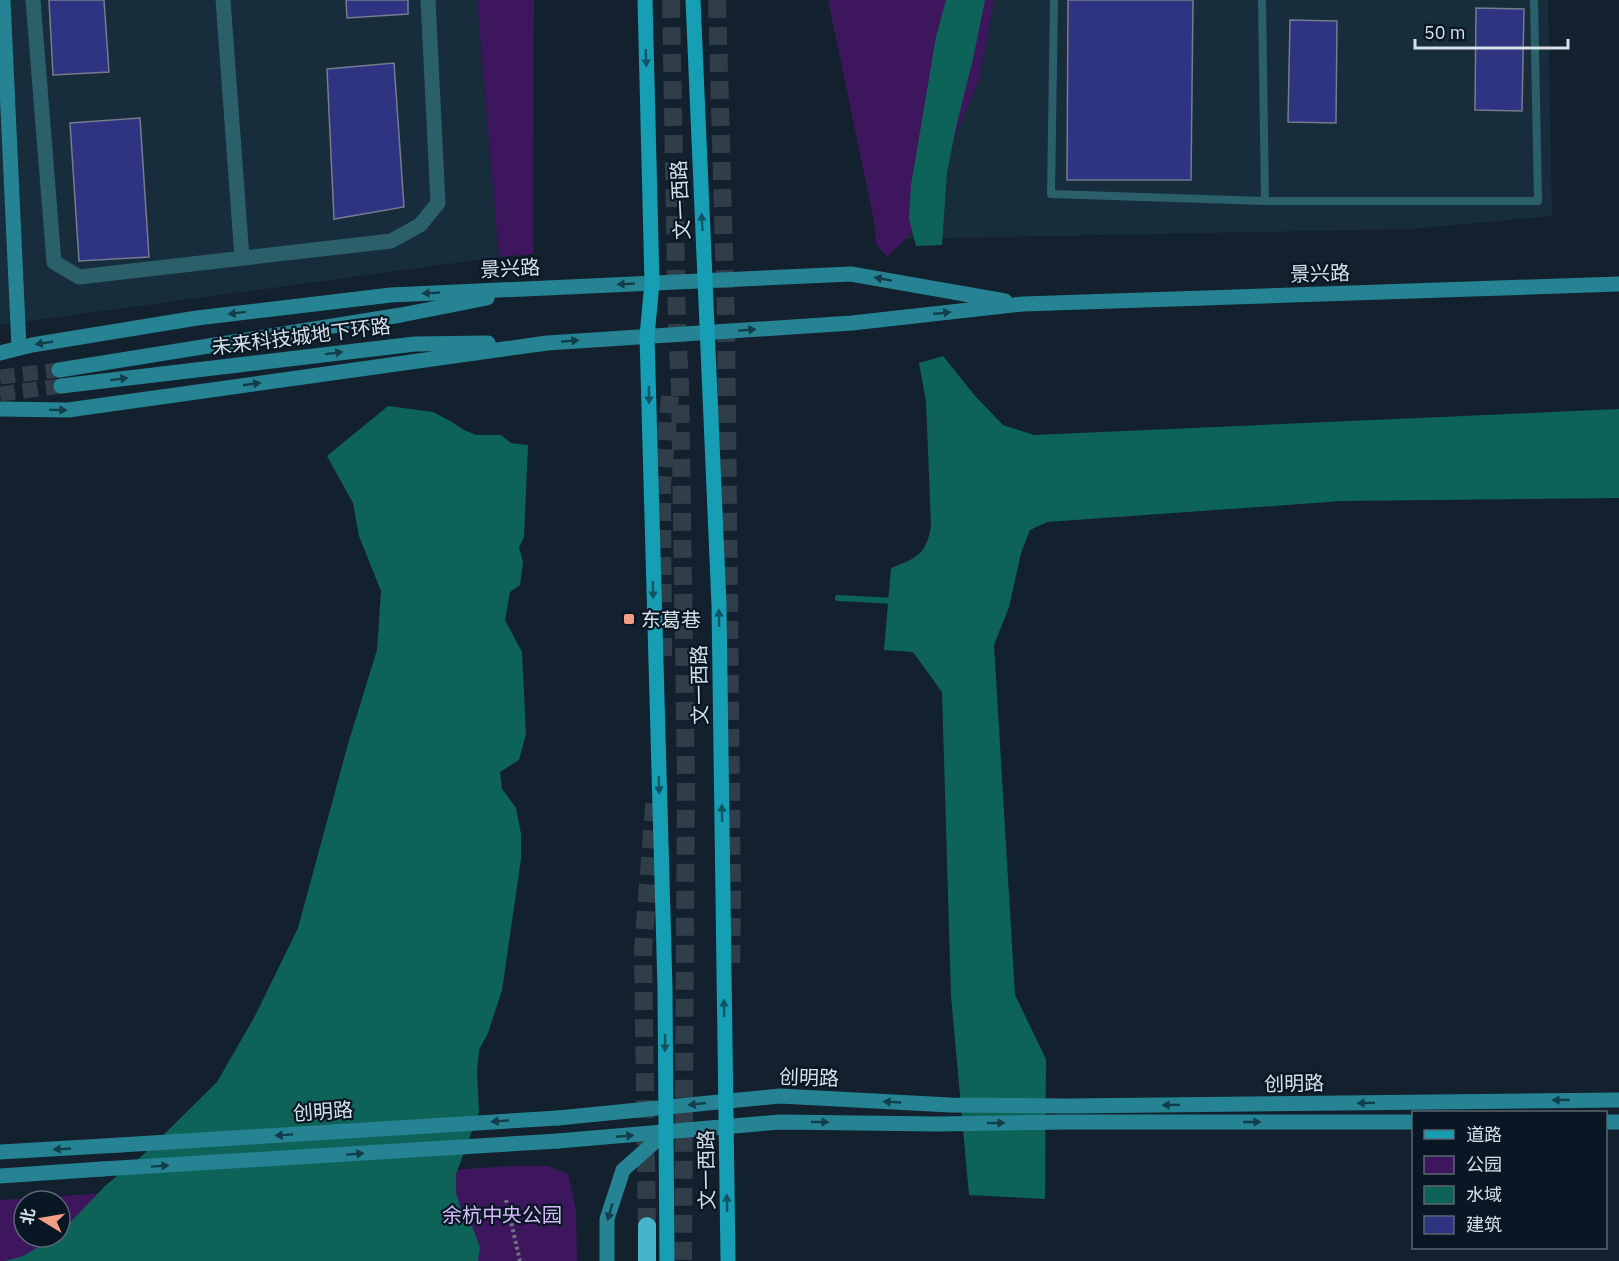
<svg xmlns="http://www.w3.org/2000/svg" width="1619" height="1261" viewBox="0 0 1619 1261" font-family="'IBM Plex Sans','Noto Sans SC',sans-serif">
<style>
.built{fill:#172d3c}
.green{fill:#3e165d;fill-rule:evenodd}
.water{fill:#0e6358}
.lines{fill:none;stroke-linecap:round;stroke-linejoin:round}
.stream{stroke:#0e6358;stroke-width:6}
.building{fill:#2e3481;stroke:#767b8f;stroke-width:1.5}
.secondary-tunnel{stroke:#2f3e49;stroke-width:15;stroke-dasharray:15 8;stroke-linecap:butt}
.highway-tunnel{stroke:#2f3e49;stroke-width:18;stroke-dasharray:18 9;stroke-linecap:butt}
.path{stroke:#68757f;stroke-width:4;stroke-dasharray:3 3;stroke-linecap:butt}
.lane{stroke:#2b5f69;stroke-width:8}
.street{stroke:#2b5f69;stroke-width:15}
.secondary{stroke:#258393;stroke-width:15}
.primary{stroke:#159eb4;stroke-width:15}
.highway{stroke:#46b4c9;stroke-width:18}
.secondary-bridge{stroke:#258393;stroke-width:15}
.oneway{fill:#0e5464}
.oneway2{fill:#123d4a}
.poi-dot{fill:#f39f83;stroke:#081723;stroke-width:2}
.labels{text-anchor:middle;dominant-baseline:central;stroke-width:4.5;stroke-linejoin:round;paint-order:stroke}
.street-label{font-size:20px;fill:#d6e0e8;stroke:#081723}
.poi-label{font-size:20px;fill:#d6e0e8;stroke:#081723;text-anchor:start}
.park-label{font-size:20px;fill:#d8b9fa;stroke:#081723}
</style>
<rect width="100%" height="100%" fill="#12212d"/>
<path class="built" d="M 0,0 L 477,0 L 499,257 L 0,325 Z
M 994,0 L 1548,0 L 1552,216 L 1411,229 L 906,239 L 919,222 L 979,80 Z"/>
<path class="green" d="M 477,0 L 534,0 L 533,254 L 499,257 Z
M 828,0 L 994,0 L 979,80 L 919,222 L 906,239 L 887,257 L 876,244 L 875,226 Z
M 510,1166 L 548,1166 L 568,1174 L 576,1210 L 577,1261 L 0,1261 L 0,1200 ZM 24,1201 L 60,1201 L 60,1237 L 24,1237 Z"/>
<path class="water" d="M 946,0 L 985,0 L 973,59 L 957,123 L 947,172 L 942,245 L 916,246 L 909,218 L 911,185 L 936,37 Z
M 943,356 L 976,397 L 1003,425 L 1034,435 L 1619,409 L 1619,498 L 1342,501 L 1047,522 L 1030,530 L 1021,553 L 1009,607 L 994,645 L 1015,995 L 1046,1059 L 1045,1199 L 969,1195 L 951,996 L 942,692 L 913,652 L 884,650 L 891,568 C 917,558 927,554 931,525 L 926,401 L 919,363 Z
M 388,406 L 433,412 L 452,422 L 464,430 L 476,435 L 501,435 L 511,443 L 528,445 L 524,537 L 519,548 L 523,562 L 520,585 L 510,592 L 505,620 L 522,652 L 526,734 L 519,760 L 500,772 L 502,789 L 516,808 L 521,834 L 521,859 L 502,990 L 488,1033 L 479,1050 L 477,1073 L 479,1112 L 456,1174 L 456,1193 L 463,1215 L 472,1226 L 480,1247 L 478,1261 L 5,1261 L 23,1256 L 56,1237 L 60,1237 L 60,1233 L 106,1185 L 144,1154 L 217,1082 L 255,1016 L 298,928 L 348,744 L 377,650 L 381,591 L 359,536 L 353,503 L 327,456 Z"/>
<g class="lines">
<path class="stream" d="M 838,598 L 895,601"/>
</g>
<path class="building" d="M 49,0 L 104,0 L 109,72 L 53,75 Z
M 346,0 L 408,0 L 408,14 L 347,18 Z
M 1068,0 L 1193,0 L 1191,180 L 1067,180 Z
M 1476,8 L 1524,9 L 1522,111 L 1475,110 Z
M 1290,20 L 1337,21 L 1336,123 L 1288,122 Z
M 394,63 L 404,207 L 334,219 L 327,69 Z
M 140,118 L 149,257 L 79,261 L 70,123 Z"/>
<g class="lines">
<path class="secondary-tunnel" d="M 0,377 L 59,370
M 0,394 L 61,386"/>
<path class="highway-tunnel" d="M 671,0 L 677,329 L 680,385 L 686,779 L 683,1261
M 717,0 L 726,321 L 732,893 L 731,971
M 663,656 L 662,486 L 670,396
M 647,1226 L 643,950 L 655,794"/>
<path class="path" d="M 506,1200 L 520,1261"/>
<path class="lane" d="M 1054,0 L 1051,194 L 1265,201 L 1538,201 L 1534,0
M 1262,0 L 1265,201"/>
<path class="street" d="M 33,0 L 54,262 L 79,277 L 391,241 L 420,225 L 438,203 L 428,0
M 223,0 L 242,258"/>
<path class="secondary" d="M 3,0 L 19,348
M 0,353 L 32,345 L 197,318 L 391,295 L 851,274 L 1005,301
M 59,370 L 401,315 L 487,298
M 61,386 L 415,344 L 488,343
M 0,409 L 68,410 L 547,343 L 852,323 L 1023,304 L 1619,284
M 558,1118 L 780,1096 L 950,1105 L 1067,1106 L 1619,1100
M 1606,1122 L 1619,1122
M 558,1141 L 780,1122 L 937,1124 L 1067,1122 L 1414,1122
M 0,1152 L 120,1145
M 0,1176 L 102,1169
M 607,1261 L 607,1219 L 623,1170 L 666,1132"/>
<path class="primary" d="M 645,0 L 652,283 L 647,336 L 665,988 L 667,1261
M 693,0 L 719,605 L 728,1261"/>
<path class="highway" d="M 647,1261 L 647,1226"/>
<path class="secondary-bridge" d="M 120,1145 L 558,1118
M 102,1169 L 558,1141"/>
</g>
<defs><path id="oneway-solid" d="M-6-.8H1V-3.2L6.5 0L1 3.2V.8H-6Z" transform="scale(1.5)"/></defs>
<g class="oneway">
<use href="#oneway-solid" transform="translate(646 58) rotate(88)"/>
<use href="#oneway-solid" transform="translate(702 222) rotate(-93)"/>
<use href="#oneway-solid" transform="translate(649 395) rotate(89)"/>
<use href="#oneway-solid" transform="translate(653 590) rotate(89)"/>
<use href="#oneway-solid" transform="translate(719 618) rotate(-91)"/>
<use href="#oneway-solid" transform="translate(659 785) rotate(88)"/>
<use href="#oneway-solid" transform="translate(722 813) rotate(-91)"/>
<use href="#oneway-solid" transform="translate(724 1008) rotate(-91)"/>
<use href="#oneway-solid" transform="translate(665 1043) rotate(90)"/>
<use href="#oneway-solid" transform="translate(727 1203) rotate(-91)"/>
</g>
<g class="oneway2">
<use href="#oneway-solid" transform="translate(883 279) rotate(-170)"/>
<use href="#oneway-solid" transform="translate(626 284) rotate(177)"/>
<use href="#oneway-solid" transform="translate(431 293) rotate(177)"/>
<use href="#oneway-solid" transform="translate(237 313) rotate(173)"/>
<use href="#oneway-solid" transform="translate(942 313) rotate(-6)"/>
<use href="#oneway-solid" transform="translate(747 330) rotate(-4)"/>
<use href="#oneway-solid" transform="translate(570 341) rotate(-4)"/>
<use href="#oneway-solid" transform="translate(44 343) rotate(171)"/>
<use href="#oneway-solid" transform="translate(334 353) rotate(-7)"/>
<use href="#oneway-solid" transform="translate(119 379) rotate(-7)"/>
<use href="#oneway-solid" transform="translate(252 384) rotate(-8)"/>
<use href="#oneway-solid" transform="translate(58 410) rotate(1)"/>
<use href="#oneway-solid" transform="translate(1561 1100) rotate(179)"/>
<use href="#oneway-solid" transform="translate(892 1102) rotate(-177)"/>
<use href="#oneway-solid" transform="translate(1366 1103) rotate(179)"/>
<use href="#oneway-solid" transform="translate(697 1104) rotate(174)"/>
<use href="#oneway-solid" transform="translate(1171 1105) rotate(179)"/>
<use href="#oneway-solid" transform="translate(500 1121) rotate(176)"/>
<use href="#oneway-solid" transform="translate(820 1122) rotate(1)"/>
<use href="#oneway-solid" transform="translate(1252 1122)"/>
<use href="#oneway-solid" transform="translate(996 1123) rotate(-1)"/>
<use href="#oneway-solid" transform="translate(284 1135) rotate(176)"/>
<use href="#oneway-solid" transform="translate(625 1136) rotate(-5)"/>
<use href="#oneway-solid" transform="translate(62 1149) rotate(177)"/>
<use href="#oneway-solid" transform="translate(355 1154) rotate(-4)"/>
<use href="#oneway-solid" transform="translate(160 1166) rotate(-4)"/>
<use href="#oneway-solid" transform="translate(610 1212) rotate(106)"/>
</g>
<rect class="poi-dot" x="623" y="613" width="12" height="12" rx="3"/>
<g class="labels">
<g class="street-label">
<text transform="translate(680 200) rotate(-93)">文一西路</text>
<text transform="translate(510 268) rotate(-3)">景兴路</text>
<text transform="translate(1320 273) rotate(-2)">景兴路</text>
<text transform="translate(301 336) rotate(-7)">未来科技城地下环路</text>
<text transform="translate(699 685) rotate(-91)">文一西路</text>
<text transform="translate(809 1077) rotate(2)">创明路</text>
<text transform="translate(1294 1083) rotate(-1)">创明路</text>
<text transform="translate(323 1111) rotate(-4)">创明路</text>
<text transform="translate(706 1170) rotate(-91)">文一西路</text>
</g>
<g class="poi-label">
<text x="641" y="619">东葛巷</text>
</g>
<g class="park-label">
<text x="502" y="1214">余杭中央公园</text>
</g>
</g>
<rect x="1412" y="1111" width="195" height="138" fill="#081723" stroke="#5a6772" stroke-width="1.5"/>
<rect x="1424" y="1130" width="30" height="9" fill="#159eb4" stroke="#5a6772" stroke-width="1.5"/>
<text x="1466" y="1141" font-size="18" fill="#d6e0e8">道路</text>
<rect x="1424" y="1156" width="30" height="18" fill="#3e165d" stroke="#5a6772" stroke-width="1.5"/>
<text x="1466" y="1171" font-size="18" fill="#d6e0e8">公园</text>
<rect x="1424" y="1186" width="30" height="18" fill="#0e6358" stroke="#5a6772" stroke-width="1.5"/>
<text x="1466" y="1201" font-size="18" fill="#d6e0e8">水域</text>
<rect x="1424" y="1216" width="30" height="18" fill="#2e3481" stroke="#5a6772" stroke-width="1.5"/>
<text x="1466" y="1231" font-size="18" fill="#d6e0e8">建筑</text>
<g transform="translate(42 1219) rotate(281)"><circle r="28" fill="#081723" stroke="#5a6772" stroke-width="1.5"/>
<path d="M0-4.5L10 22L0 15L-10 22Z" fill="#f39f83"/>
<text y="-9" font-size="16" font-weight="bold" text-anchor="middle" fill="#d6e0e8">北</text>
</g>
<path d="M1415 39v9h153v-9" fill="none" stroke="#d6e0e8" stroke-width="3"/>
<text x="1424" y="39" font-size="18" fill="#d6e0e8" stroke="#081723" stroke-width="4.5" paint-order="stroke">50 m</text>
</svg>
